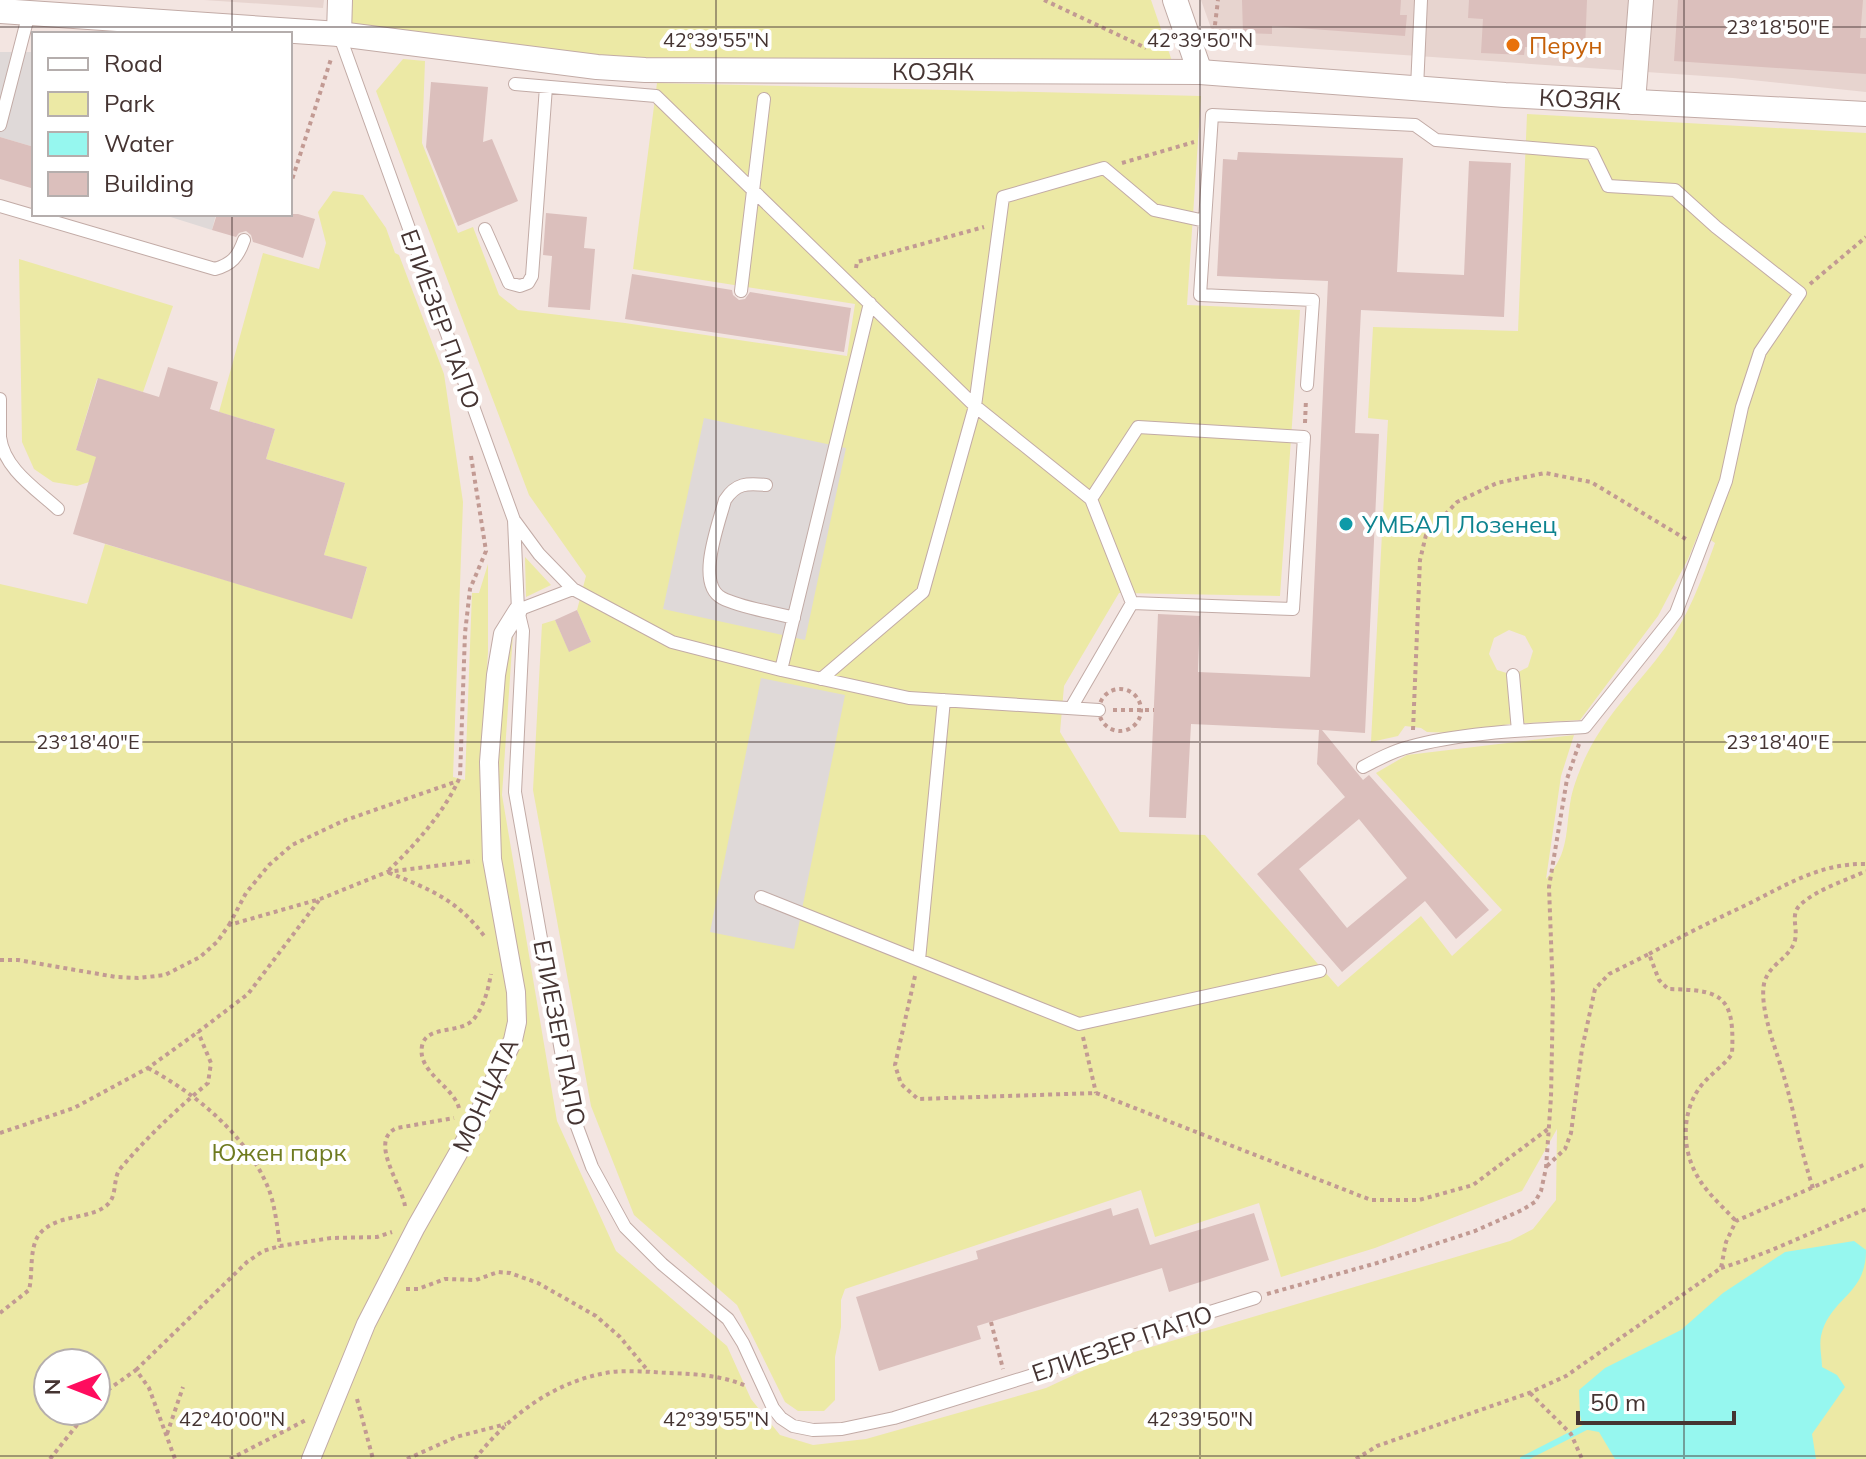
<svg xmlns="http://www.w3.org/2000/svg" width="1866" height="1459" viewBox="0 0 1866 1459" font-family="Mulish,sans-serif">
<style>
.residential{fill:#e7d4cf}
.green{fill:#ece9a5;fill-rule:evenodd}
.parking{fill:#dfd9d8}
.water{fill:#96f7ef}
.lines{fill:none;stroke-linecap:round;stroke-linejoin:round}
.stream{stroke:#96f7ef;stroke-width:6}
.building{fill:#dbbfbc;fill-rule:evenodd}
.service-casing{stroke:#c2aba6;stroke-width:14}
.pedestrian-casing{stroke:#c2aba6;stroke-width:20}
.minor-casing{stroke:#c2aba6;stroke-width:26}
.path{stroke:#c29a93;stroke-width:4;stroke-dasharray:4 4;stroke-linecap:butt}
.service{stroke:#fff;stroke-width:12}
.pedestrian{stroke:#fff;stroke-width:18}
.minor{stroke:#fff;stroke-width:24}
.ticks{fill:none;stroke:#453432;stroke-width:2;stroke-opacity:0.45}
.food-dot{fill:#e8710a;stroke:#fff;stroke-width:3}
.culture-dot{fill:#0f9aa8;stroke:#fff;stroke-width:3}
.labels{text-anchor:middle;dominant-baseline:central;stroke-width:8;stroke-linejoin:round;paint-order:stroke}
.food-label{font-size:24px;fill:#c56008;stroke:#fff;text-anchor:start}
.street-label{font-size:24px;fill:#453432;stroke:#fff}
.culture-label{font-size:24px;fill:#0d838f;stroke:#fff;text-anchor:start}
.park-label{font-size:24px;fill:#6f7b20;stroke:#fff}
.ticks-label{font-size:20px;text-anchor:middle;fill:#453432;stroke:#fff;stroke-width:8;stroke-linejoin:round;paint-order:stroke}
</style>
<rect width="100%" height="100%" fill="#f3e5e1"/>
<path class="residential" d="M 204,0 L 324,0 L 323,8 Z
M 1201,0 L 1866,0 L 1866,92 L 1733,78 L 1216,42 Z"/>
<path class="green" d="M 349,0 L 1151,0 L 1172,61 L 648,62 L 348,26 Z
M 403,59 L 425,61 L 422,143 L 458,233 L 473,227 L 499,295 L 518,310 L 625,323 L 847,356 L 855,304 L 633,269 L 657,83 L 1201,96 L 1187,305 L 1300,310 L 1280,596 L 1119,593 L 1064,686 L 1060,732 L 1120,832 L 1205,835 L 1338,987 L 1421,916 L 1452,956 L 1502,910 L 1376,773 L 1407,755 L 1574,735 L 1561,776 L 1546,879 C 1570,852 1565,831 1571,798 C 1574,784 1581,766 1588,752 C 1607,714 1640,682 1665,648 C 1688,617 1702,579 1715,543 L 1699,532 L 1688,559 L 1658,616 L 1580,720 L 1510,724 L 1455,733 L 1427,732 L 1421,728 L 1405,726 L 1398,736 L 1371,742 L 1388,420 L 1368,418 L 1373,327 L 1518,331 L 1527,114 L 1866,133 L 1866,1459 L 0,1459 L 0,584 L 87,604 L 105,544 L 352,618 L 367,568 L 324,555 L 345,483 L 266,459 L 275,429 L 219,412 L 263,253 L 319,269 L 326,243 L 318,212 L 333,191 L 363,195 L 386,228 L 395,253 L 399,255 L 444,374 L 463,502 L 453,777 L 465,780 L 472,593 L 479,593 L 488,564 L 488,652 L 480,786 L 493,793 L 506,641 L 513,633 L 502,795 L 557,1121 L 616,1251 L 727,1346 L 751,1399 L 780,1435 L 813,1445 L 866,1439 L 1046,1388 L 1104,1361 L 1510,1241 L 1533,1229 L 1556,1200 L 1557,1129 L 1522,1191 L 1375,1248 L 1281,1277 L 1259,1203 L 1155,1237 L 1141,1190 L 845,1289 L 841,1300 L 841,1327 L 835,1357 L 835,1400 L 824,1411 L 798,1411 L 785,1402 L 737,1305 L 634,1215 L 591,1106 L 533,790 L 542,624 L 555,620 L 569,651 L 591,642 L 577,610 L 586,576 L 529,495 L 376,91 ZM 1509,630 L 1525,636 L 1533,651 L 1528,667 L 1513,675 L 1497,670 L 1489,654 L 1494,638 ZM 48,1363 L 96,1363 L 96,1411 L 48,1411 Z
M 19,259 L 173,306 L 143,392 L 97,379 L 76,450 L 115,462 L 89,482 L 77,486 L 53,482 L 34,469 L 22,442 Z
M 525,557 L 551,585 L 526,597 Z"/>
<path class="parking" d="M 0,52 L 34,52 L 34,147 L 0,137 Z
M 161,214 L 216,214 L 212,230 Z
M 704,418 L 846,448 L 805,640 L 663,609 Z
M 761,678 L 845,695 L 794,949 L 710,932 Z"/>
<path class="water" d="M 1854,1241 L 1866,1250 C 1866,1296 1830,1297 1821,1336 C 1819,1346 1822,1358 1822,1367 L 1837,1375 L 1845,1387 L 1812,1434 L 1816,1459 L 1615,1459 L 1599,1432 L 1583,1429 L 1580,1415 L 1579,1390 L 1605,1368 L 1681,1330 L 1723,1293 L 1785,1252 Z"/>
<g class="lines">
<path class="stream" d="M 1523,1459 L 1588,1426"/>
</g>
<path class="building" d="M 1242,0 L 1401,0 L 1400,15 L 1407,15 L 1405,36 L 1272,26 L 1272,34 L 1243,33 Z
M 1469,0 L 1587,0 L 1585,50 L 1525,47 L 1524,55 L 1481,53 L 1483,19 L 1468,18 Z
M 1678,0 L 1863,0 L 1860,38 L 1866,38 L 1866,74 L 1674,61 Z
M 431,82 L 488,87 L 483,142 L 492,139 L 518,201 L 458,226 L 426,147 Z
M 0,137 L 34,147 L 34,176 L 31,188 L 0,179 Z
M 1238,152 L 1403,158 L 1397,272 L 1464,275 L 1469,161 L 1511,163 L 1504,317 L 1361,310 L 1355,433 L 1379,434 L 1365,733 L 1322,730 L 1363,780 L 1369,775 L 1489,910 L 1456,939 L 1425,901 L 1342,972 L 1257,874 L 1345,797 L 1317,764 L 1319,730 L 1191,724 L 1186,818 L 1149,817 L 1158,614 L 1200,616 L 1198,672 L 1310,677 L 1328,281 L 1217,276 L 1223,159 L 1237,160 ZM 1359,819 L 1407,878 L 1347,928 L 1299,869 Z
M 546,213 L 587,217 L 584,248 L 595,249 L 590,310 L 548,307 L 552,256 L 543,255 Z
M 217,214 L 298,214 L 315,219 L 303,258 L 253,242 L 251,235 L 246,231 L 239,233 L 236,237 L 212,230 Z
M 632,274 L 732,290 L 733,295 L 739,300 L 745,299 L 750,292 L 851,308 L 844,352 L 625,319 Z
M 168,367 L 218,382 L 210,409 L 275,429 L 266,459 L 345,483 L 324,555 L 367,567 L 352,619 L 73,534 L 96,457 L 76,450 L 98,378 L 159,397 Z
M 577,610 L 591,642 L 569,652 L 555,620 Z
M 1111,1208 L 1113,1216 L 1138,1208 L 1150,1245 L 1254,1213 L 1269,1260 L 1169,1292 L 1162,1268 L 977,1326 L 981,1339 L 879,1371 L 856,1297 L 978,1259 L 976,1251 Z"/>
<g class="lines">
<g class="service-casing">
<path id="service" d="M 339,34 L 514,520 L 518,610 L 523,631 L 515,792 L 572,1113 L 592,1167 L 625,1227 L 662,1264 L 728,1319 L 743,1343 L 773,1408 L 781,1418 L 793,1426 L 813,1430 L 842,1429 L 894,1418 L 1049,1370 L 1098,1347 L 1255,1298
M 515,84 L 656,96 L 975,406 L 1091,499
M 1417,88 L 1421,0
M 0,125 L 29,13
M 0,206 L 215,269 C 232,264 238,257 244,240
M 485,229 L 509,283 L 520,286 L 528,283 L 532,276 L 546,87
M 741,291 L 764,99
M 1307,385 L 1313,300 L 1200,295 L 1212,115 L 1415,125 L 1436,140 L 1592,153 L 1608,186 L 1675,190 L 1716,227 L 1800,293 L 1760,352 L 1742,407 L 1726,481 L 1676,613 L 1585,727 C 1530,730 1462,732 1409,747 C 1393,751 1378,759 1363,767
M 0,399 C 0,412 0,425 0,437 C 4,469 36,489 58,509
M 766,485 C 747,483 736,483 725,500 C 719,523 695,584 722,598 C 741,608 773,612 794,618
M 514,520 L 539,554 L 573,589 L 672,642 L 781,670 L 909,698 L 1099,710
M 518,610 L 573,589
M 781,670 L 870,303
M 1513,675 L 1518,731
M 821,679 L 923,592 L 975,406 L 1003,197 L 1104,168 L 1154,210 L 1205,221
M 1071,708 L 1132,603 L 1293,609 L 1304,437 L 1138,427 L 1091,499 L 1132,603
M 761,897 L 1079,1024 L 1320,971
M 919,960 L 944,700"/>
</g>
<g class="pedestrian-casing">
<path id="pedestrian" d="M 311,1459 L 366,1324 L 416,1227 L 469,1134 L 513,1040 L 517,1022 L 516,992 L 492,859 L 489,762 L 496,675 L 503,634 L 518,610"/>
</g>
<g class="minor-casing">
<g id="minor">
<path d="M 1175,0 L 1200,72"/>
<path id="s1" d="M 0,11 L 339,34 L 597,67 L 645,70 L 1200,72 L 1505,95 L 1866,114"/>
<path d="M 339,34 L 340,0"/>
<path d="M 1633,102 L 1641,0"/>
</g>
</g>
<path class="path" d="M 1044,0 L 1146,48
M 1213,41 L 1218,0
M 1122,163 L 1194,142
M 290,186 L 331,59
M 856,268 L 857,262 L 984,227
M 1810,284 L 1866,237
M 1305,423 L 1306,399
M 471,456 L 486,551 L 470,589 L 465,633 L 460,777 C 444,813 415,845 387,872 C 429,889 457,899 485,937
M1099 710a21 21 0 1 1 42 0a21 21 0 1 1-42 0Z
M 1113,710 L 1154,710
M 1413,730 L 1420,560 L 1426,535 L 1457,502 L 1497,483 L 1545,473 L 1591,482 L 1689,541
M 229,925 L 246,893 L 269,865 L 292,845 L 343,821 L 458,781
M 1649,954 C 1680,937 1712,921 1744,906 C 1785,886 1819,863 1866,864
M 0,960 L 18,960 L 116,977 L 138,978 L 165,975 L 200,957 L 217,942 L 229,925 L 320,899 L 387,872 L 474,861
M 915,976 L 895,1065 L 901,1084 L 918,1099 L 1096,1093 L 1371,1200 L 1419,1200 L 1473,1185 L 1548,1129
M 1083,1037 L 1096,1093
M 148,1068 C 196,1094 244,1133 267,1185 C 275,1203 277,1226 280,1246 L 331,1238 L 377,1237 L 392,1232
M 459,1108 C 453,1086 417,1072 422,1046 C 426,1025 459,1034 473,1020 C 484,1007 488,990 491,974
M 0,1133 L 74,1108 L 148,1068 L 198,1032 L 248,994 L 320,899
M 1547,1166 L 1565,1149 L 1571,1133 L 1582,1049 L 1595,989 L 1609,974 L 1649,954 L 1659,980 L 1668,989 C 1722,990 1735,995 1732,1054 C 1723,1067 1707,1076 1698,1090 C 1681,1116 1682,1152 1699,1179 C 1708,1194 1724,1208 1736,1221
M 1813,1188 C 1801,1152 1795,1116 1785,1080 C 1778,1054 1759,1010 1764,984 C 1768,964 1790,959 1795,940 C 1798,927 1790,915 1800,905 C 1817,889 1845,881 1866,871
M 405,1206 C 401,1183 368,1140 397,1128 L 454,1118
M 1721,1268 C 1771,1253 1818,1229 1866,1209
M 406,1289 L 418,1289 L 445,1279 L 476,1280 L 498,1272 L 510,1273 L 538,1283 L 596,1316 L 620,1337 L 649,1372
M 1267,1294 L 1377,1263 L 1475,1231 L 1522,1210 L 1535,1202 L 1541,1191 L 1546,1168 L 1551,1097 L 1553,994 L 1549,887 L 1567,779 L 1579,744
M 0,1313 L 29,1290 C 33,1274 29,1251 38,1236 C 55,1212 93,1221 109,1203 C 117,1194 113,1178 120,1169 C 147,1137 176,1110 208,1083 L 211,1063 L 198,1032
M 991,1322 L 1003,1369
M 136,1370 L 247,1262 L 263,1251 L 280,1246
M 1530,1393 L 1571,1434 L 1582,1459
M 357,1399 L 373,1459
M 96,1401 L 102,1394 L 136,1370 L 149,1388 L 175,1459
M 167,1434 L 183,1387
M 50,1459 L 88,1411
M 230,1459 L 306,1420
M 407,1459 L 456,1437 L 506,1424
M 475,1459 C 509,1415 556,1380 612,1372 C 630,1370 650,1372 668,1373 C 695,1374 721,1375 746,1386
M 1356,1459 L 1377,1446 L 1529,1393 L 1566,1376 L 1721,1268 L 1726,1242 L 1736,1221 L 1866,1164"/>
<use href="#service" class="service"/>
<use href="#pedestrian" class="pedestrian"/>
<use href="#minor" class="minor"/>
</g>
<path class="ticks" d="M 232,0 L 232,34M 716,0 L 716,1459M 1200,0 L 1200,1459M 1684,0 L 1684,1459M 0,27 L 1866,27M 232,214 L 232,1459M 0,742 L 1866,742M 0,1456 L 1866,1456"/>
<circle class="food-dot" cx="1513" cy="45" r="8"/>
<circle class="culture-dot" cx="1346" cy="524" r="8"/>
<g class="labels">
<g class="food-label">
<text x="1529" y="45">Перун</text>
</g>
<g class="street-label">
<text stroke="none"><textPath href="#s1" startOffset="936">КОЗЯК</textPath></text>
<text stroke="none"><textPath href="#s1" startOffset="1584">КОЗЯК</textPath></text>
<text transform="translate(441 319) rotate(70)">ЕЛИЕЗЕР ПАПО</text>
<text transform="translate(560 1033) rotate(79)">ЕЛИЕЗЕР ПАПО</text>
<text transform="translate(485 1095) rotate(-65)">МОНЦАТА</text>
<text transform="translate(1122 1343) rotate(-19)">ЕЛИЕЗЕР ПАПО</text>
</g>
<g class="culture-label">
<text x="1362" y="524">УМБАЛ Лозенец</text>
</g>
<g class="park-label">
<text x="279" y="1152">Южен парк</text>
</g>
</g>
<g class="ticks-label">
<text x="1778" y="34">23°18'50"E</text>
<text x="716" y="47">42°39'55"N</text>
<text x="1200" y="47">42°39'50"N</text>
<text x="1778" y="749">23°18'40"E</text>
<text x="88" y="749">23°18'40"E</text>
<text x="232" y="1426">42°40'00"N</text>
<text x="716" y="1426">42°39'55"N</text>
<text x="1200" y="1426">42°39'50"N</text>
</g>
<rect x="32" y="32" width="260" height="184" fill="#ffffff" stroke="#b5aead" stroke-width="2"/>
<rect x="48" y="58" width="40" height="12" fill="#ffffff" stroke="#b5aead" stroke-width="2"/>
<text x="104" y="72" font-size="24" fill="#453432">Road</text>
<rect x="48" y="92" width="40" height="24" fill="#ece9a5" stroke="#b5aead" stroke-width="2"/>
<text x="104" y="112" font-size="24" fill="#453432">Park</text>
<rect x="48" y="132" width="40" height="24" fill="#96f7ef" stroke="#b5aead" stroke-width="2"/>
<text x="104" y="152" font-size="24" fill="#453432">Water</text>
<rect x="48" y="172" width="40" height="24" fill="#dbbfbc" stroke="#b5aead" stroke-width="2"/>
<text x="104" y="192" font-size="24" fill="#453432">Building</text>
<g transform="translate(72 1387) rotate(270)"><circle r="38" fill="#ffffff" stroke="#b5aead" stroke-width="2"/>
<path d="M0-6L14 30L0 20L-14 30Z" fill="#ff0c5e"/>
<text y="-12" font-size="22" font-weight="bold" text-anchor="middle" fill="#453432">N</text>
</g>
<path d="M1578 1411v12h156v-12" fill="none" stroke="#453432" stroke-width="4"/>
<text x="1590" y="1411" font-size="24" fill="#453432" stroke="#ffffff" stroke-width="6" paint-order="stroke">50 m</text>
</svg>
